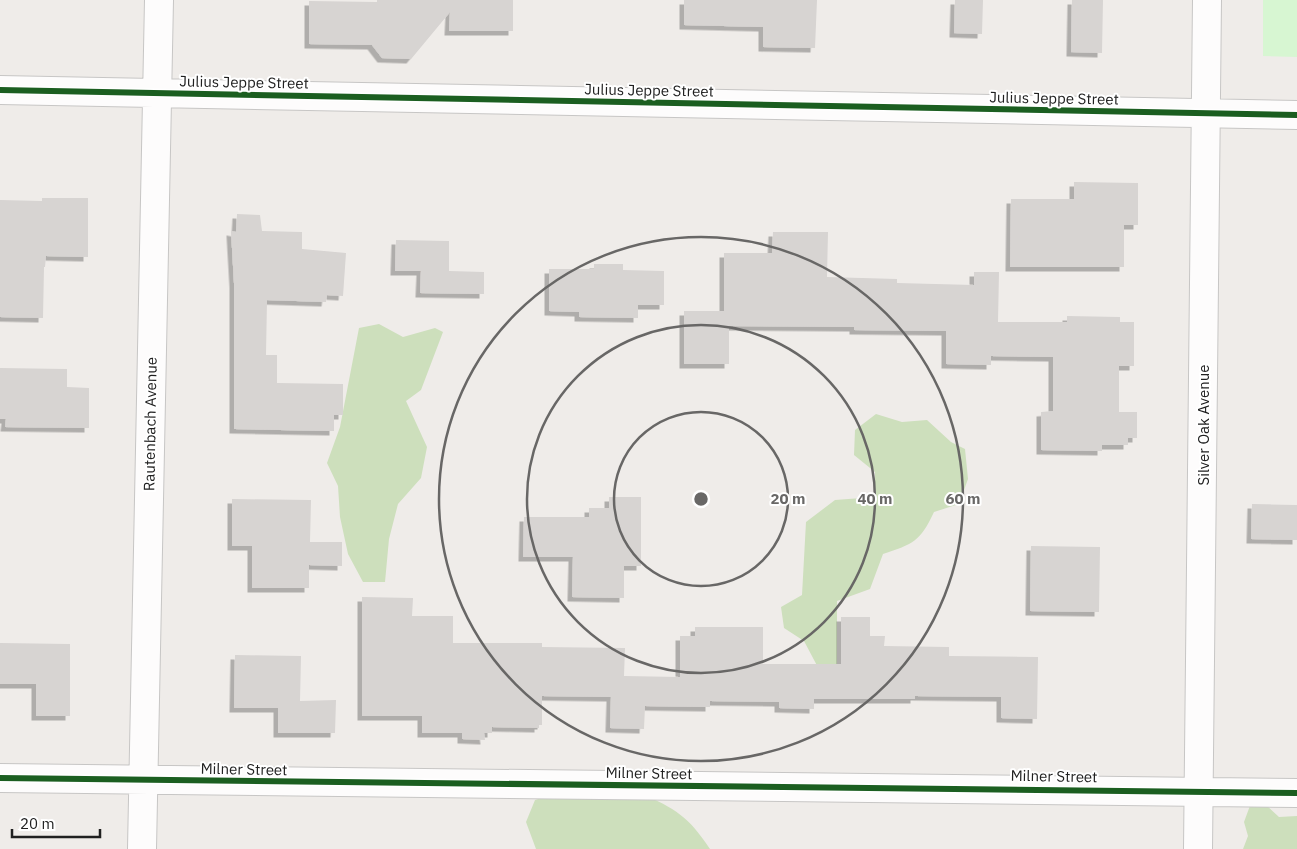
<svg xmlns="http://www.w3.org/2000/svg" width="1297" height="849" viewBox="0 0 1297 849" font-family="'IBM Plex Sans',sans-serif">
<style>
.forest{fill:#cddfbc}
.park{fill:#d7f6d2}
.building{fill:#d7d4d2;filter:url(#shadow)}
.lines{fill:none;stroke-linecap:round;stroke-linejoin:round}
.minor-casing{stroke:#c7c6c5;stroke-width:30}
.minor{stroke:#fdfcfc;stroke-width:28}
.cycleway-casing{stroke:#fff;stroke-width:9}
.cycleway{stroke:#1b5e20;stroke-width:6}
.ring{fill:none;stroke:#686766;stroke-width:2.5}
.labels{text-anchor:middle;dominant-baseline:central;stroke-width:4;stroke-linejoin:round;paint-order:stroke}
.street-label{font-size:15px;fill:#202020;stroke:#fff}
.centre{fill:#686766;stroke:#fff;stroke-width:2.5}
.ring-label{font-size:15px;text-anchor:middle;font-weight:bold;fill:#686766;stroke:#fff;stroke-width:4;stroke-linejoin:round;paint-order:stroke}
</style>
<defs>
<filter id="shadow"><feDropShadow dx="-4.5" dy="4.5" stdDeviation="0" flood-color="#0004"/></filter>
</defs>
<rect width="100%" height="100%" fill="#efece9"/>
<path class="forest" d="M 379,324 L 403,337 L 435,328 L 443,332 L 421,390 L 406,401 L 427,447 L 421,478 L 398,504 L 389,539 L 385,582 L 363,582 L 348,554 L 340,517 L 338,486 L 327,463 L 340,427 L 359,328 Z
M 876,414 L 902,422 L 927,420 L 951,442 L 965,449 L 968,479 L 959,504 L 934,512 C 920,542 913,544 883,554 L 870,589 L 837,601 L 837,674 L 822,675 L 804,641 L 784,628 L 781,607 L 802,595 L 806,522 L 835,500 L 875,497 L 875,472 L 854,455 L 855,430 Z
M 640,793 C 676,809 688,816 710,849 L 536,849 L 526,822 L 535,800 L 554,794 L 573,799 L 593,794 Z
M 1251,803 L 1266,805 L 1279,817 L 1297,816 L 1297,849 L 1243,849 L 1248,836 L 1244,822 Z"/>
<path class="park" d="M 1263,0 L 1297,0 L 1297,57 L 1263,56 Z"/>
<path class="building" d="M 377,0 L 513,0 L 513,31 L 449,31 L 450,12 L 411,59 L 382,58 L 372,45 L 309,44 L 309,1 L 377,2 Z
M 684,0 L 817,0 L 815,48 L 763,47 L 763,27 L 684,25 Z
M 955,0 L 983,0 L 982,34 L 954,33 Z
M 1072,0 L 1103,0 L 1102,53 L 1071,52 Z
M 1074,182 L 1138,183 L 1138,225 L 1124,225 L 1124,267 L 1010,267 L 1011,199 L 1074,199 Z
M 42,198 L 88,198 L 88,257 L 46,256 L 45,267 L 44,267 L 43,318 L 0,317 L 0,200 L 42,201 Z
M 237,214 L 260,215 L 262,231 L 302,232 L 302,249 L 346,253 L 343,296 L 327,295 L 326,302 L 267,300 L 266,355 L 277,355 L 277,383 L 343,384 L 343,415 L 334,415 L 334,431 L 234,429 L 234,283 L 231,231 L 236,232 Z
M 773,232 L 828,232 L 827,277 L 897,279 L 897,283 L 974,285 L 974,272 L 999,272 L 998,322 L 1067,322 L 1067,316 L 1120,317 L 1120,322 L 1134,322 L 1134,366 L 1119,366 L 1119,412 L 1137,412 L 1137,438 L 1128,438 L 1128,445 L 1102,445 L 1102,451 L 1041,450 L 1041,412 L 1053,411 L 1053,357 L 991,356 L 991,365 L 946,364 L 946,331 L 854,330 L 854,327 L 729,326 L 729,364 L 684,364 L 684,311 L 724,311 L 724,253 L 772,253 Z
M 396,240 L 449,241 L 449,271 L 484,272 L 484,294 L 420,293 L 421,271 L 395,271 Z
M 594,264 L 623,264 L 623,270 L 664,271 L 664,305 L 638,305 L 638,318 L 579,317 L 579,312 L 549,311 L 549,269 L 594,269 Z
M 0,368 L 67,369 L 67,387 L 89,388 L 89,428 L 5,427 L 6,419 L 0,419 Z
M 609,497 L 641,497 L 641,566 L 624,566 L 624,598 L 572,597 L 573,557 L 523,557 L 524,517 L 589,517 L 589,508 L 609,508 Z
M 232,499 L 311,500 L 310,542 L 342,542 L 342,566 L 309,565 L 309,588 L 252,588 L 252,546 L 232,546 Z
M 1252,504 L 1297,505 L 1297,540 L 1251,539 Z
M 1031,546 L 1100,547 L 1099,612 L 1030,611 Z
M 362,597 L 413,598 L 412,616 L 453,616 L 453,643 L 542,643 L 542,647 L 625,648 L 624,676 L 680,677 L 680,636 L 695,636 L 695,627 L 763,627 L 763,664 L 841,664 L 841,617 L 870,617 L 870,636 L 885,636 L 884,646 L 949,647 L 949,656 L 1038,657 L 1037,719 L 1001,718 L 1001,697 L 915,696 L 915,699 L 814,699 L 814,709 L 779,708 L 779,702 L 710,701 L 710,707 L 645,706 L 644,729 L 610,728 L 611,697 L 542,696 L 542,725 L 539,725 L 539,728 L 492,727 L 492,733 L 484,733 L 485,740 L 462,739 L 462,733 L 422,733 L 422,716 L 362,716 Z
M 0,643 L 70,644 L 70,716 L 36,716 L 36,684 L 0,684 Z
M 235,655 L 301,656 L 300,701 L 336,700 L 335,733 L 278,733 L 278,708 L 234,708 Z"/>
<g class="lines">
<g class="minor-casing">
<path id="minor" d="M 0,90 L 1297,115
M 0,778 L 1297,793
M 142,849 L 159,0
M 1198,849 L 1207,0"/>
</g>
<use href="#minor" class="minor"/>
<g class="cycleway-casing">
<path id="cycleway" d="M 0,90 L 1297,115
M 0,778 L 1297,793"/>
</g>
<use href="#cycleway" class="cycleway"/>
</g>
<g class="ring">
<circle cx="701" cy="499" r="87"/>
<circle cx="701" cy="499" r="174"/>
<circle cx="701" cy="499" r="262"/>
</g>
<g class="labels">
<g class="street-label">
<text transform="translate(244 82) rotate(1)">Julius Jeppe Street</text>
<text transform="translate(649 90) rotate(1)">Julius Jeppe Street</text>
<text transform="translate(1054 98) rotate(1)">Julius Jeppe Street</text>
<text transform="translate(150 424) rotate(-89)">Rautenbach Avenue</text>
<text transform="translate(1203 425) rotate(-90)">Silver Oak Avenue</text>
<text transform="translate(244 769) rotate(1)">Milner Street</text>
<text transform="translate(649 773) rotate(1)">Milner Street</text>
<text transform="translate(1054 776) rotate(1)">Milner Street</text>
</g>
</g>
<circle cx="701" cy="499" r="8" class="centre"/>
<g class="ring-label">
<text x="788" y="504">20 m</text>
<text x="875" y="504">40 m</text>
<text x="963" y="504">60 m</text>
</g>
<path d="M12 829v8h88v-8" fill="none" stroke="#202020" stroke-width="2.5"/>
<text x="20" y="829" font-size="15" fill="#202020" stroke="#ffffff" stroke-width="4" paint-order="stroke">20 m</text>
</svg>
